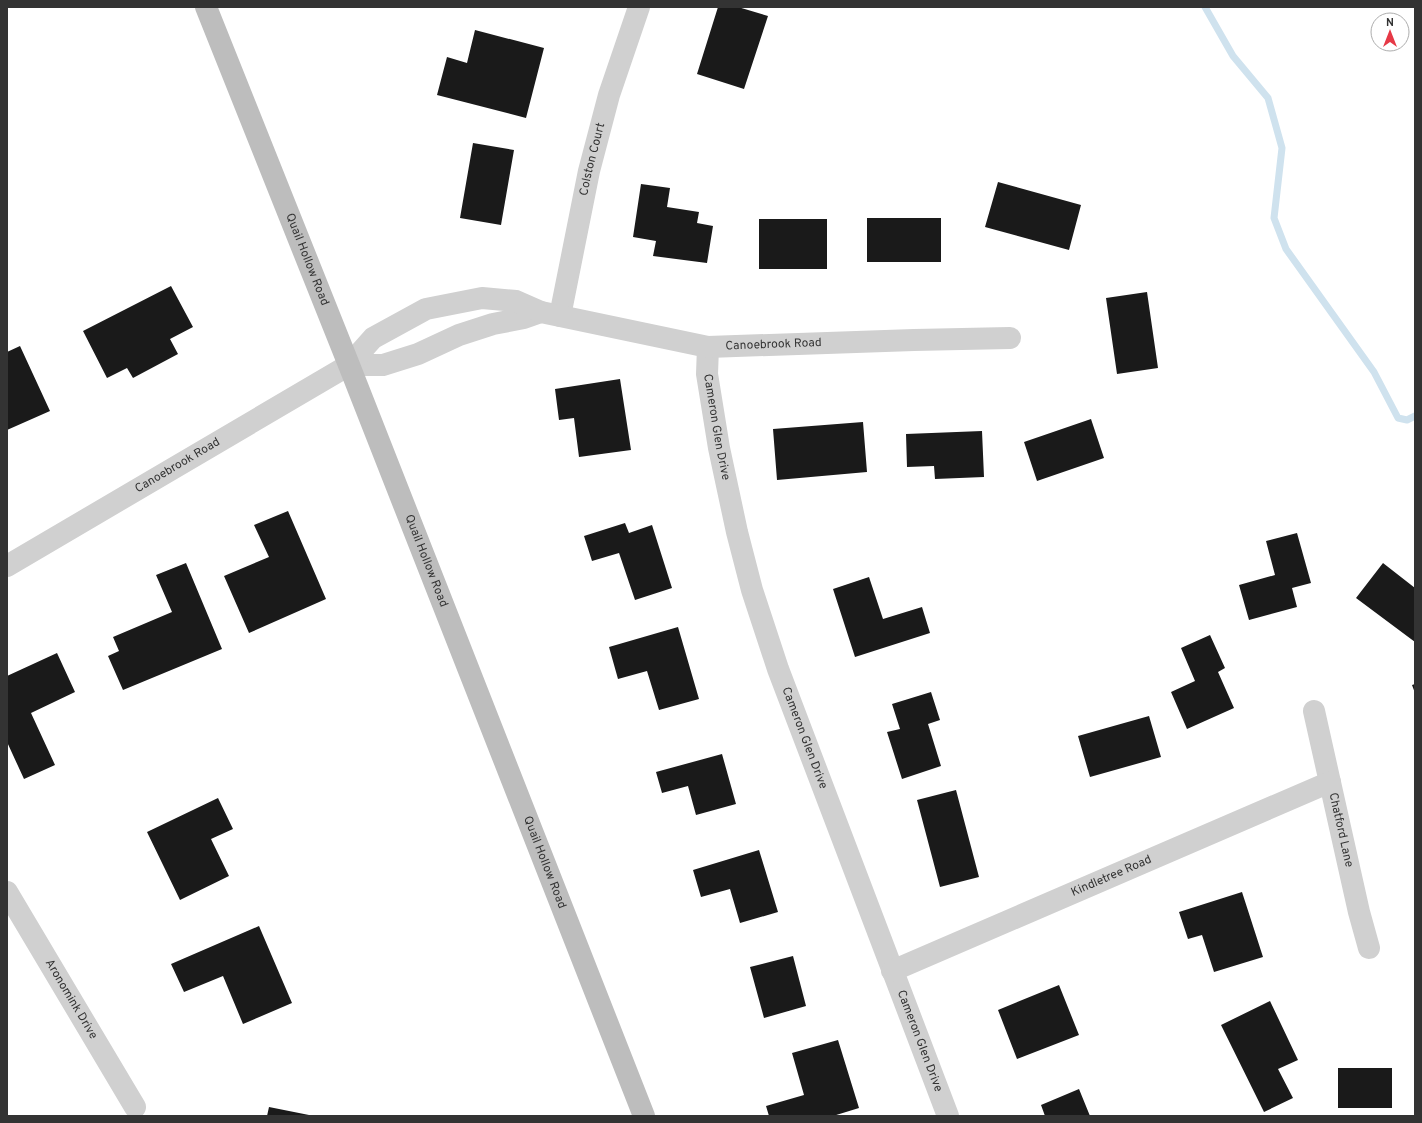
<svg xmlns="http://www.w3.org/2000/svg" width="1422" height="1123" viewBox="0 0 1422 1123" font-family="Overpass,sans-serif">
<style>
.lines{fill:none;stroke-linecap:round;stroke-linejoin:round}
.stream{stroke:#cfe2ee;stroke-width:7}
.building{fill:#1a1a1a}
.street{stroke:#d0d0d0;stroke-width:22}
.secondary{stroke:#bdbdbd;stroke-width:22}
.labels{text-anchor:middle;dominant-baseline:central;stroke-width:4;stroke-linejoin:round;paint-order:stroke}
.street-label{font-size:12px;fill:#333;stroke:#fff}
</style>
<rect width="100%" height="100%" fill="#fff"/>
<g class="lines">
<path class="stream" d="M 1205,7 L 1233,56 L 1268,98 L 1282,148 L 1274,218 L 1286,249 L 1374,372 L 1398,418 L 1407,420 L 1415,416"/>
</g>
<path class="building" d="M 718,7 L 738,7 L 768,16 L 744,89 L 697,74 Z
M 475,30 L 544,48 L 526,118 L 437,95 L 447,57 L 467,63 Z
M 473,143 L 514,150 L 501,225 L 460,218 Z
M 998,182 L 1081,205 L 1069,250 L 985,227 Z
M 641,184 L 670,188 L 667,207 L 699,212 L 697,223 L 713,226 L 707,263 L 653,256 L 656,241 L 633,237 Z
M 867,218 L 941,218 L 941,262 L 867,262 Z
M 759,219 L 827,219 L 827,269 L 759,269 Z
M 171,286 L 193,327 L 170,339 L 178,354 L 133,378 L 127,368 L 107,378 L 83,331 Z
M 1147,292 L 1158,368 L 1117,374 L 1106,298 Z
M 20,346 L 50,411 L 7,430 L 7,352 Z
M 620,379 L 631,450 L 579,457 L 574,418 L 559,420 L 555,389 Z
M 1091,419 L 1104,458 L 1037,481 L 1024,442 Z
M 863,422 L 867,472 L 777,480 L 773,429 Z
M 982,431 L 984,477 L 935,479 L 934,466 L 907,467 L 906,434 Z
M 288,511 L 326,599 L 249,633 L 224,576 L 269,557 L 254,525 Z
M 625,523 L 629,533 L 652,525 L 672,588 L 635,600 L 619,553 L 592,561 L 584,536 Z
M 1297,533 L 1311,583 L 1292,588 L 1297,607 L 1249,620 L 1239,585 L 1275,575 L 1266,541 Z
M 186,563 L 222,649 L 123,690 L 108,656 L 119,651 L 113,637 L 172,612 L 156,575 Z
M 1383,563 L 1415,588 L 1415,642 L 1356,598 Z
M 869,577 L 883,619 L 922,607 L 930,633 L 855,657 L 833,589 Z
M 678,627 L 699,699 L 659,710 L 647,671 L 618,679 L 609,647 Z
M 1210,635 L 1225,668 L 1218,672 L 1234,708 L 1187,729 L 1171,692 L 1195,681 L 1181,648 Z
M 57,653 L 75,692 L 31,713 L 55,765 L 24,779 L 7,742 L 7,676 Z
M 1415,684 L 1415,693 L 1412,685 Z
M 931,692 L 940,720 L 928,724 L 941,766 L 902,779 L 887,732 L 900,729 L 892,704 Z
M 1149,716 L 1161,757 L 1090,777 L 1078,736 Z
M 722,754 L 736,804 L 696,815 L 688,786 L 662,793 L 656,772 Z
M 956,790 L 979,877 L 940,887 L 917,800 Z
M 218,798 L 233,829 L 211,839 L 229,876 L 180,900 L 147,832 Z
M 759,850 L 778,912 L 740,923 L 730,889 L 701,897 L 693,870 Z
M 1242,892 L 1263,957 L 1214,972 L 1202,935 L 1188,939 L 1179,912 Z
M 259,926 L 292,1003 L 243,1024 L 223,976 L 184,992 L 171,964 Z
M 793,956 L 806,1006 L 764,1018 L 750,967 Z
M 1059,985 L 1079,1035 L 1017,1059 L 998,1010 Z
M 1270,1001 L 1298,1060 L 1278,1069 L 1293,1098 L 1264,1112 L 1221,1025 Z
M 838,1040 L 859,1108 L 833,1116 L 769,1116 L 766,1106 L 804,1095 L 792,1053 Z
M 1338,1068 L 1392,1068 L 1392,1108 L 1338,1108 Z
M 1079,1089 L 1090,1116 L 1045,1116 L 1041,1105 Z
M 269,1107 L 309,1115 L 309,1116 L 267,1116 Z"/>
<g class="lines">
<g class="street">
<path id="s1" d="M 560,316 L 589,171 L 609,95 L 639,7"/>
<path id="s2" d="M 708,347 L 707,374 L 719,448 L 737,532 L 752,590 L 778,669 L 948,1116"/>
<path d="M 349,365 L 383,365 L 418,354 L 459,335 L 493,324 L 524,318 L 541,312"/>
<path id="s3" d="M 7,566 L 349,365 L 373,338 L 426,309 L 482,298 L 516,301 L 541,312 L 708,347 L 914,340 L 1010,338"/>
<path id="s4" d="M 1314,711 L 1359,912 L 1369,948"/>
<path id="s5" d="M 7,892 L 135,1107"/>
<path id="s6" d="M 892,971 L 1330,782"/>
</g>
<path class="secondary" id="s7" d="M 206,7 L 349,365 L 644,1116"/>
</g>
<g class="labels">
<g class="street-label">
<text stroke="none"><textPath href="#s1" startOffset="160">Colston Court</textPath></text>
<text stroke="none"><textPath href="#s7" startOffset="272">Quail Hollow Road</textPath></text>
<text stroke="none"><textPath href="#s3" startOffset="848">Canoebrook Road</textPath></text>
<text stroke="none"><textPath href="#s2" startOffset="81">Cameron Glen Drive</textPath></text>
<text stroke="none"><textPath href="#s3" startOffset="198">Canoebrook Road</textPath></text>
<text stroke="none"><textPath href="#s7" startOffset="596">Quail Hollow Road</textPath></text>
<text stroke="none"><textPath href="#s2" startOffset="405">Cameron Glen Drive</textPath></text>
<text stroke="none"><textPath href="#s4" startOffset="122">Chatford Lane</textPath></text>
<text stroke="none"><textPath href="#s7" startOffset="920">Quail Hollow Road</textPath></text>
<text stroke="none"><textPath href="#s6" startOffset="239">Kindletree Road</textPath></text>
<text stroke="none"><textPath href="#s5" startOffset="125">Aronomink Drive</textPath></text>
<text stroke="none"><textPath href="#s2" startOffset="729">Cameron Glen Drive</textPath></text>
</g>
</g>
<rect width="1422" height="1123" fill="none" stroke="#333333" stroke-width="16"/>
<g transform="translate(1390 32)"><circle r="19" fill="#ffffff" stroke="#adadad"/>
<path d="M0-3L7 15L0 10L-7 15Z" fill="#e63946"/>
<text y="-6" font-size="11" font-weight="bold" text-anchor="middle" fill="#333333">N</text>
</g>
</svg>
